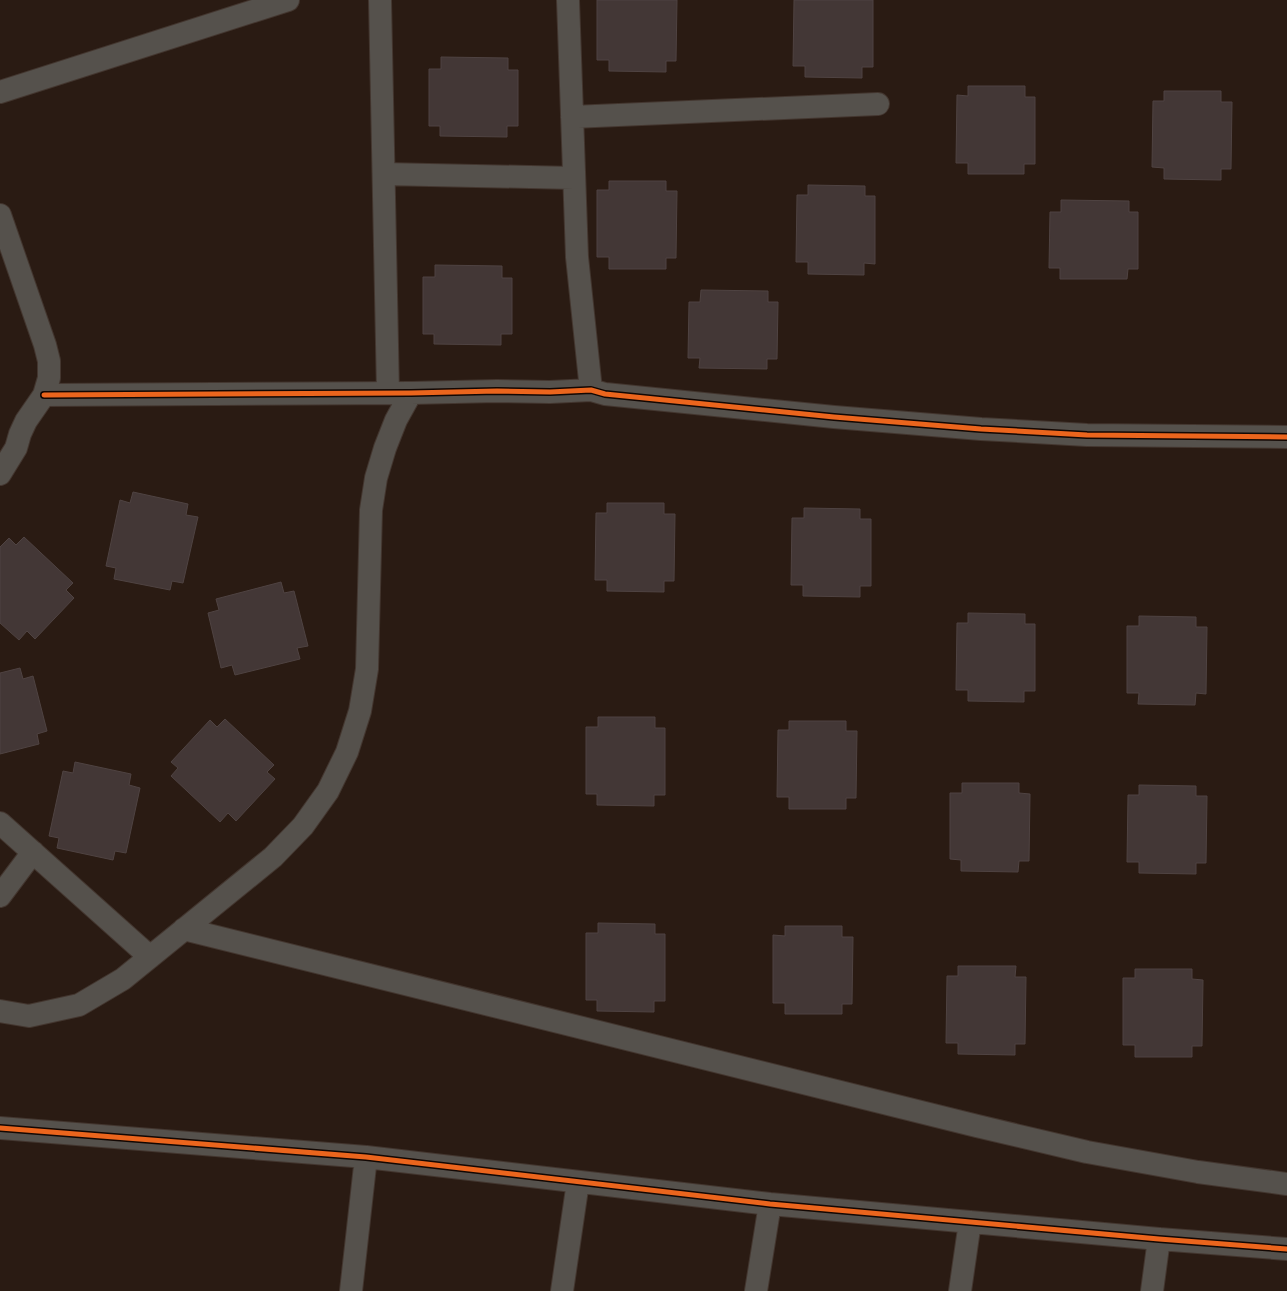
<svg xmlns="http://www.w3.org/2000/svg" width="1287" height="1291" viewBox="0 0 1287 1291" font-family="Karla,sans-serif">
<style>
.building{fill:#433736;stroke:#4f4342}
.lines{fill:none;stroke-linecap:round;stroke-linejoin:round}
.street-casing{stroke:#43362f;stroke-width:24}
.street{stroke:#55514c;stroke-width:22}
.cycleway-casing{stroke:#120703;stroke-width:8}
.cycleway{stroke:#eb651d;stroke-width:5}
</style>
<rect width="100%" height="100%" fill="#2a1b13"/>
<path class="building" d="M 597,0 L 677,0 L 676,61 L 666,61 L 666,72 L 609,71 L 609,60 L 597,60 Z
M 794,0 L 873,0 L 873,67 L 862,67 L 862,78 L 805,77 L 805,66 L 793,66 Z
M 441,57 L 508,58 L 508,70 L 518,70 L 518,126 L 507,126 L 507,137 L 440,136 L 440,126 L 429,126 L 429,69 L 441,69 Z
M 968,86 L 1025,86 L 1025,97 L 1035,97 L 1035,164 L 1024,164 L 1024,174 L 968,174 L 968,163 L 956,163 L 957,95 L 968,96 Z
M 1164,91 L 1221,91 L 1221,102 L 1232,102 L 1231,169 L 1221,169 L 1221,180 L 1164,179 L 1164,168 L 1152,167 L 1153,101 L 1164,101 Z
M 609,181 L 666,181 L 666,191 L 677,191 L 676,258 L 666,258 L 666,269 L 609,269 L 609,257 L 597,257 L 597,190 L 609,190 Z
M 808,185 L 865,186 L 865,196 L 875,196 L 875,264 L 864,263 L 864,275 L 808,274 L 808,262 L 796,262 L 797,195 L 808,195 Z
M 1061,200 L 1129,201 L 1129,212 L 1138,212 L 1138,269 L 1128,269 L 1127,279 L 1060,279 L 1060,268 L 1049,268 L 1050,212 L 1061,212 Z
M 435,265 L 502,266 L 502,278 L 512,278 L 512,334 L 501,334 L 501,345 L 434,344 L 434,334 L 423,334 L 423,277 L 435,277 Z
M 701,290 L 768,291 L 768,302 L 778,302 L 777,359 L 767,359 L 767,369 L 699,368 L 700,358 L 688,358 L 689,302 L 700,302 Z
M 133,492 L 188,504 L 186,515 L 198,517 L 183,583 L 172,581 L 170,590 L 114,579 L 116,568 L 106,566 L 120,500 L 130,503 Z
M 607,503 L 664,503 L 664,514 L 675,514 L 674,581 L 664,581 L 664,592 L 607,591 L 607,580 L 595,580 L 596,513 L 607,513 Z
M 804,508 L 860,509 L 860,519 L 871,519 L 871,586 L 860,586 L 860,597 L 803,596 L 803,585 L 791,585 L 792,518 L 804,518 Z
M 24,537 L 73,583 L 66,590 L 74,598 L 35,639 L 27,631 L 19,640 L 0,623 L 0,547 L 9,538 L 16,545 Z
M 281,582 L 284,593 L 294,591 L 308,646 L 297,648 L 300,659 L 235,675 L 232,665 L 221,668 L 208,613 L 219,610 L 216,599 Z
M 968,613 L 1025,614 L 1025,624 L 1035,624 L 1035,691 L 1024,691 L 1024,702 L 968,701 L 968,690 L 956,690 L 957,623 L 968,623 Z
M 1139,616 L 1196,617 L 1196,627 L 1207,627 L 1206,694 L 1196,693 L 1195,705 L 1138,704 L 1139,693 L 1127,693 L 1127,626 L 1139,626 Z
M 20,668 L 23,679 L 33,676 L 47,731 L 37,734 L 39,744 L 0,754 L 0,673 Z
M 598,717 L 655,717 L 655,728 L 665,728 L 665,795 L 654,795 L 654,806 L 597,805 L 597,794 L 586,794 L 586,727 L 598,727 Z
M 225,719 L 274,765 L 267,772 L 275,779 L 236,821 L 228,813 L 220,822 L 171,776 L 178,768 L 171,762 L 210,720 L 217,727 Z
M 789,721 L 846,721 L 846,731 L 857,731 L 856,798 L 846,798 L 846,809 L 789,809 L 789,797 L 777,797 L 778,730 L 789,730 Z
M 75,762 L 131,774 L 129,785 L 140,788 L 126,853 L 115,851 L 113,860 L 57,848 L 59,838 L 49,836 L 63,771 L 73,773 Z
M 962,783 L 1019,783 L 1019,793 L 1030,794 L 1029,861 L 1019,861 L 1018,872 L 961,871 L 961,860 L 950,859 L 950,793 L 962,793 Z
M 1139,785 L 1196,786 L 1196,796 L 1207,796 L 1206,863 L 1196,863 L 1196,874 L 1139,873 L 1139,862 L 1127,862 L 1128,795 L 1139,795 Z
M 598,923 L 655,924 L 655,934 L 665,934 L 665,1001 L 654,1001 L 654,1012 L 597,1011 L 597,1000 L 586,1000 L 586,933 L 598,933 Z
M 785,926 L 842,926 L 842,937 L 853,937 L 852,1004 L 842,1004 L 842,1014 L 785,1014 L 785,1003 L 773,1003 L 773,935 L 785,936 Z
M 958,966 L 1016,966 L 1015,977 L 1026,977 L 1025,1044 L 1015,1044 L 1015,1055 L 958,1054 L 958,1043 L 946,1043 L 947,976 L 958,976 Z
M 1135,969 L 1192,969 L 1192,979 L 1203,980 L 1202,1046 L 1192,1046 L 1192,1057 L 1135,1057 L 1135,1045 L 1123,1045 L 1123,978 L 1135,978 Z"/>
<g class="lines">
<g class="street-casing">
<path id="street" d="M 380,0 L 388,393
M 568,0 L 577,257 L 591,390
M 0,92 L 288,0
M 572,117 L 878,104
M 384,174 L 574,178
M 0,215 L 45,345 L 49,361 L 49,378 L 44,395 L 26,421 L 20,434 L 16,448 L 0,474
M 44,395 L 411,393 L 497,391 L 550,392 L 591,390 L 605,394 L 834,417 L 981,429 L 1087,435 L 1287,437
M 0,823 L 150,957
M 0,896 L 33,852
M 184,929 L 977,1126 L 1087,1152 L 1198,1172 L 1287,1184
M 0,1011 L 29,1016 L 79,1005 L 123,979 L 273,857 L 303,826 L 328,791 L 347,752 L 360,711 L 367,669 L 371,510 L 376,478 L 385,448 L 396,420 L 411,393
M 0,1128 L 366,1157 L 770,1204 L 1159,1239 L 1287,1249
M 351,1291 L 366,1157
M 562,1291 L 578,1182
M 756,1291 L 770,1204
M 960,1291 L 970,1222
M 1152,1291 L 1159,1239"/>
</g>
<use href="#street" class="street"/>
<g class="cycleway-casing">
<path id="cycleway" d="M 44,395 L 411,393 L 497,391 L 550,392 L 591,390 L 605,394 L 834,417 L 981,429 L 1087,435 L 1287,437
M 0,1128 L 366,1157 L 770,1204 L 1159,1239 L 1287,1249"/>
</g>
<use href="#cycleway" class="cycleway"/>
</g>
</svg>
